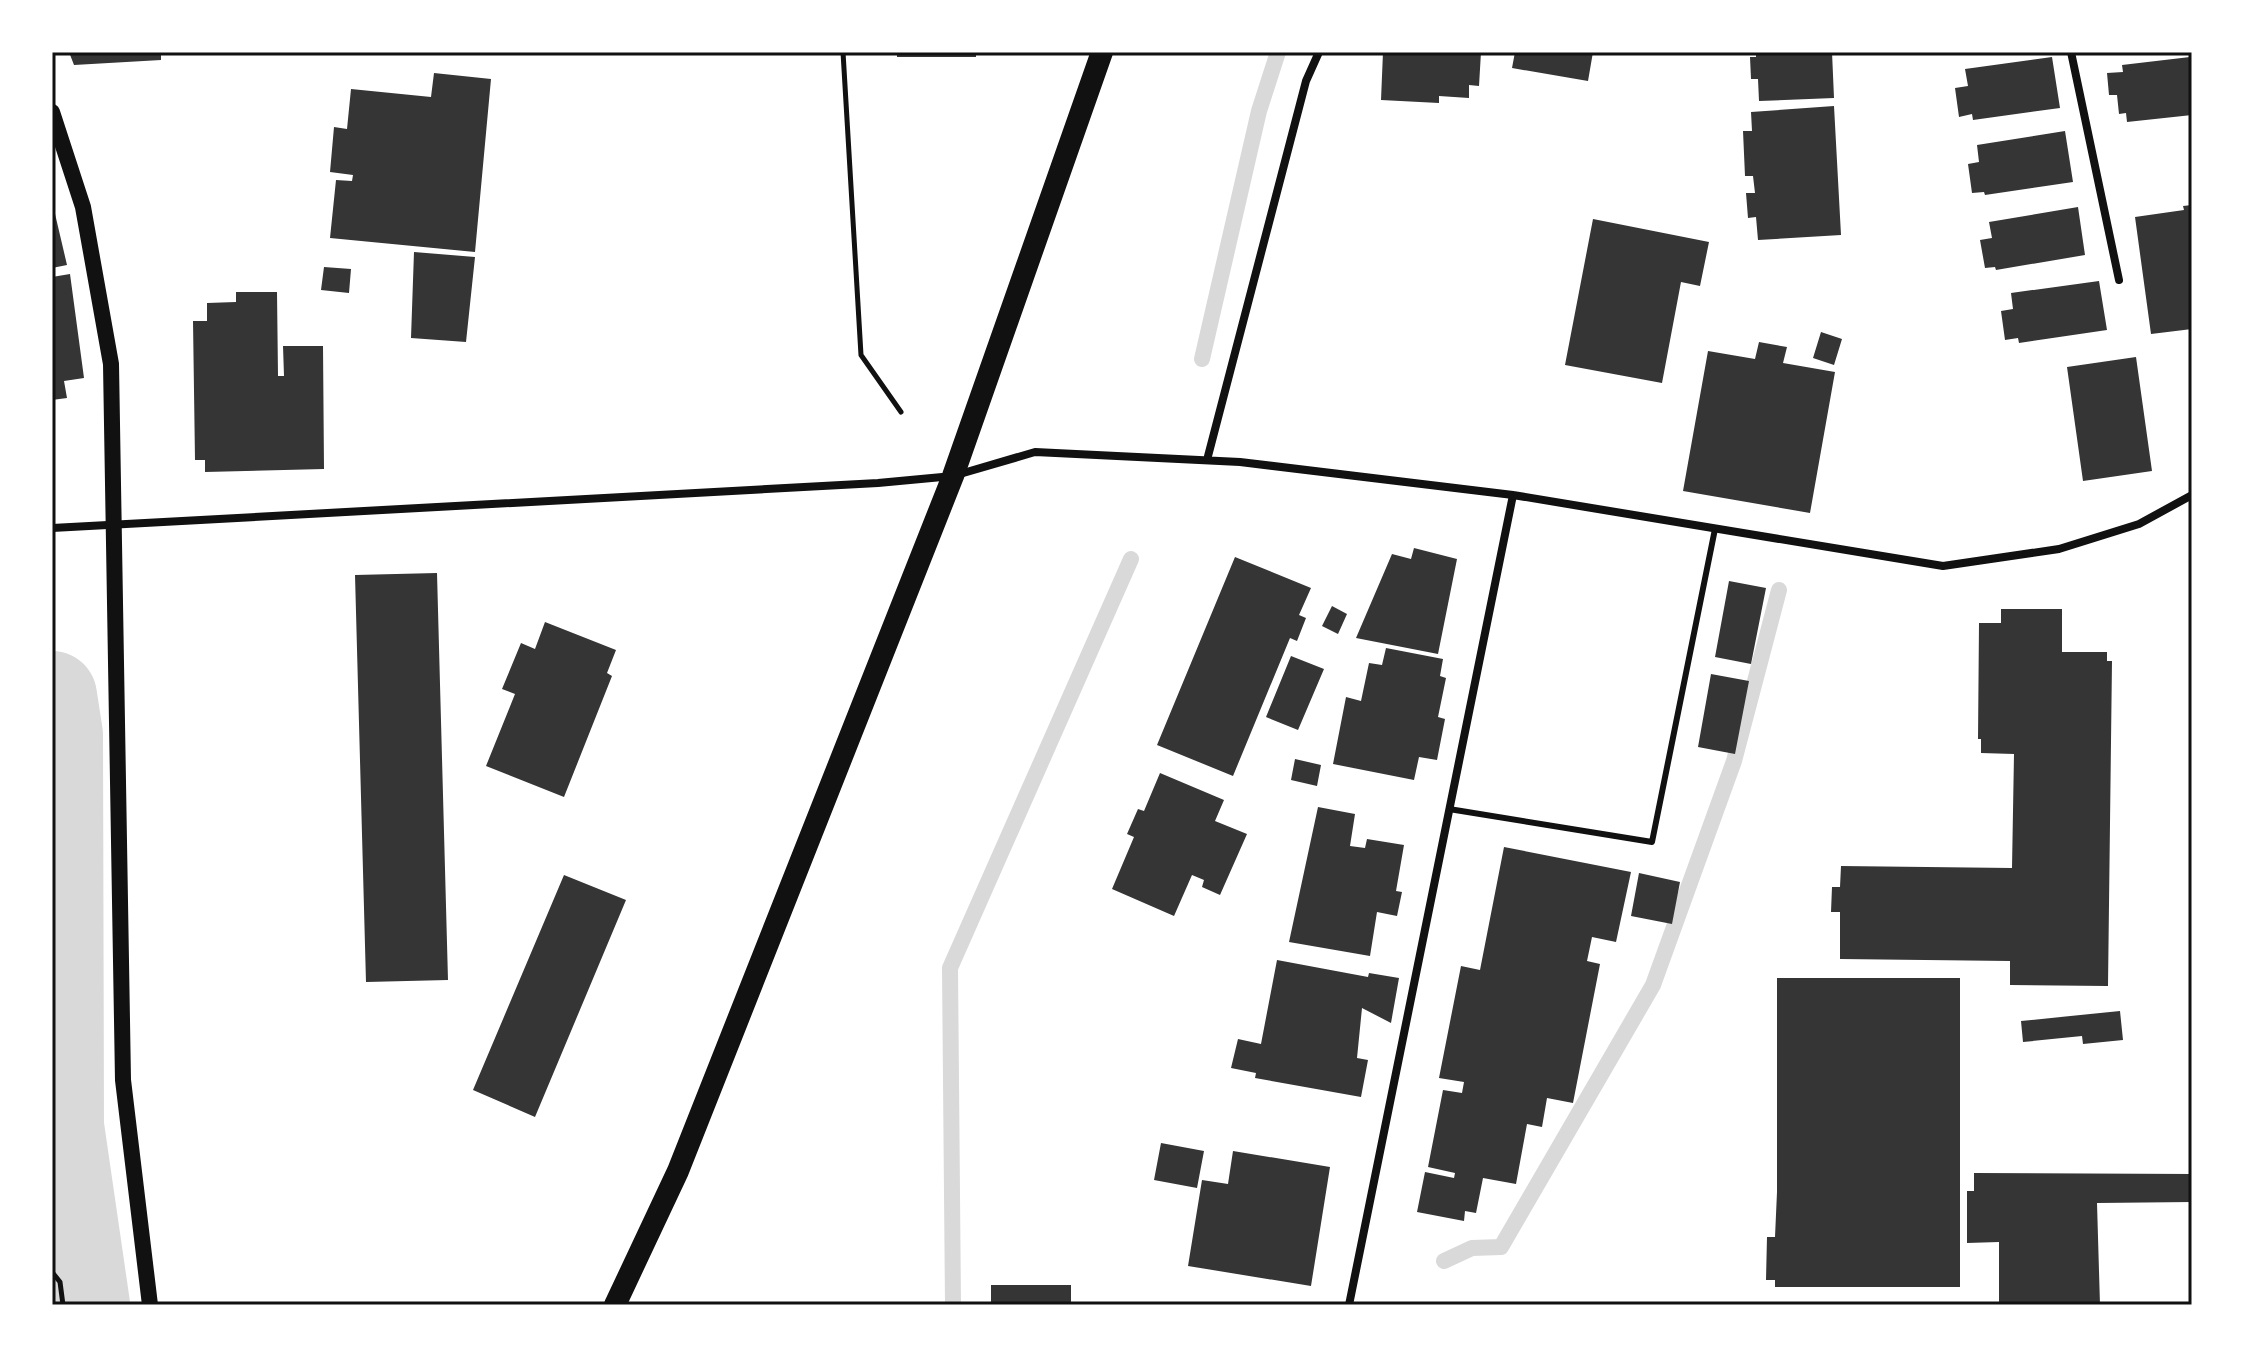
<svg xmlns="http://www.w3.org/2000/svg" width="2244" height="1357" viewBox="0 0 2244 1357" font-family="'Open Sans',sans-serif">
<style>
.lines{fill:none;stroke-linecap:round;stroke-linejoin:round}
.stream{stroke:#d9d9d9;stroke-width:16}
.river{stroke:#d9d9d9;stroke-width:90}
.building{fill:#353535}
.path{stroke:#111;stroke-width:5}
.service{stroke:#111;stroke-width:6}
.minor{stroke:#111;stroke-width:8}
.secondary{stroke:#111;stroke-width:16}
.trunk{stroke:#111;stroke-width:22}
.neatline{fill:none;stroke:#111;stroke-width:3}
</style>
<rect width="100%" height="100%" fill="#fff"/>
<g class="lines">
<path class="stream" d="M 1202,359 L 1259,111 L 1278,52
M 1444,1261 L 1472,1248 L 1501,1247 L 1653,985 L 1734,761 L 1779,590
M 953,1305 L 950,968 L 1131,559"/>
<path class="river" d="M 52,696 L 58,735 L 59,1126 L 85,1305"/>
</g>
<path class="building" d="M 69,52 L 161,52 L 161,60 L 74,65 Z
M 897,52 L 976,52 L 976,57 L 897,57 Z
M 1383,52 L 1481,52 L 1479,86 L 1469,85 L 1469,98 L 1439,96 L 1439,103 L 1381,100 Z
M 1515,52 L 1593,52 L 1588,81 L 1512,68 Z
M 1756,52 L 1832,52 L 1834,98 L 1759,101 L 1758,79 L 1751,79 L 1750,57 L 1756,57 Z
M 2052,57 L 2060,108 L 1973,120 L 1972,114 L 1959,117 L 1955,88 L 1968,86 L 1965,69 Z
M 2190,57 L 2192,115 L 2127,122 L 2126,113 L 2119,114 L 2117,95 L 2109,95 L 2107,73 L 2123,72 L 2122,65 Z
M 434,73 L 491,79 L 475,252 L 330,238 L 336,180 L 352,181 L 353,175 L 330,172 L 334,127 L 347,129 L 351,89 L 431,97 Z
M 1834,106 L 1841,235 L 1758,240 L 1756,217 L 1748,218 L 1746,193 L 1755,193 L 1753,176 L 1745,176 L 1743,131 L 1752,131 L 1751,112 Z
M 2065,131 L 2073,182 L 1985,195 L 1984,192 L 1972,193 L 1968,164 L 1979,162 L 1977,145 Z
M 52,201 L 67,265 L 52,268 Z
M 2192,205 L 2192,329 L 2151,334 L 2135,217 L 2184,210 L 2183,206 Z
M 2078,207 L 2085,255 L 1996,270 L 1995,267 L 1985,268 L 1980,240 L 1992,238 L 1989,222 Z
M 1593,219 L 1709,242 L 1700,286 L 1681,282 L 1662,383 L 1565,365 Z
M 414,252 L 475,257 L 466,342 L 411,338 Z
M 324,267 L 351,269 L 349,293 L 321,290 Z
M 70,274 L 84,378 L 64,381 L 67,398 L 52,400 L 52,277 Z
M 2099,281 L 2107,330 L 2019,343 L 2018,338 L 2005,340 L 2001,311 L 2013,309 L 2011,293 Z
M 236,292 L 277,292 L 278,376 L 284,376 L 283,346 L 323,346 L 324,469 L 205,472 L 205,460 L 195,460 L 193,321 L 207,321 L 207,303 L 236,302 Z
M 1821,332 L 1842,339 L 1834,365 L 1813,358 Z
M 1759,342 L 1787,347 L 1783,363 L 1835,372 L 1810,513 L 1683,491 L 1708,351 L 1755,359 Z
M 2136,357 L 2152,471 L 2083,481 L 2067,367 Z
M 1414,548 L 1457,559 L 1438,654 L 1356,638 L 1392,554 L 1411,559 Z
M 1235,557 L 1311,588 L 1299,615 L 1306,618 L 1297,641 L 1290,638 L 1233,776 L 1157,745 Z
M 437,573 L 448,980 L 366,982 L 355,575 Z
M 1729,581 L 1766,588 L 1751,664 L 1715,657 Z
M 1332,606 L 1347,614 L 1338,634 L 1322,626 Z
M 2001,609 L 2062,609 L 2062,652 L 2107,652 L 2107,661 L 2112,661 L 2108,986 L 2010,985 L 2010,961 L 1840,959 L 1840,912 L 1831,912 L 1832,887 L 1840,887 L 1841,866 L 2012,868 L 2014,754 L 1981,753 L 1981,739 L 1978,739 L 1979,623 L 2001,623 Z
M 545,622 L 616,650 L 607,673 L 612,676 L 564,797 L 486,766 L 515,694 L 502,689 L 521,643 L 535,649 Z
M 1386,648 L 1443,659 L 1440,676 L 1446,678 L 1438,717 L 1445,719 L 1437,760 L 1419,757 L 1414,780 L 1333,764 L 1346,697 L 1361,701 L 1369,663 L 1382,665 Z
M 1291,656 L 1324,669 L 1298,730 L 1266,717 Z
M 1711,674 L 1749,681 L 1735,754 L 1698,747 Z
M 1295,759 L 1321,765 L 1317,786 L 1291,780 Z
M 1160,773 L 1224,800 L 1215,821 L 1247,834 L 1220,895 L 1202,887 L 1204,880 L 1192,875 L 1174,916 L 1112,889 L 1134,837 L 1127,834 L 1138,809 L 1144,811 Z
M 1318,807 L 1355,814 L 1350,846 L 1365,848 L 1367,839 L 1404,845 L 1396,891 L 1402,892 L 1397,916 L 1377,912 L 1370,956 L 1289,942 Z
M 1504,847 L 1631,872 L 1616,942 L 1592,937 L 1587,961 L 1600,964 L 1573,1103 L 1547,1098 L 1542,1127 L 1527,1124 L 1516,1184 L 1483,1178 L 1476,1213 L 1465,1211 L 1464,1221 L 1417,1212 L 1425,1172 L 1454,1178 L 1455,1173 L 1428,1167 L 1443,1090 L 1462,1093 L 1464,1082 L 1439,1078 L 1461,966 L 1480,970 Z
M 1639,873 L 1680,882 L 1672,924 L 1631,916 Z
M 564,875 L 626,900 L 535,1117 L 473,1090 Z
M 1277,960 L 1368,977 L 1369,973 L 1399,978 L 1391,1023 L 1362,1008 L 1357,1058 L 1368,1060 L 1361,1097 L 1255,1078 L 1256,1073 L 1231,1068 L 1238,1039 L 1261,1044 Z
M 1777,978 L 1960,978 L 1960,1287 L 1775,1287 L 1775,1280 L 1766,1280 L 1767,1237 L 1775,1237 L 1777,1192 Z
M 2120,1011 L 2123,1040 L 2083,1044 L 2082,1036 L 2023,1042 L 2021,1021 Z
M 1161,1143 L 1204,1151 L 1197,1188 L 1154,1180 Z
M 1233,1151 L 1330,1167 L 1311,1286 L 1188,1266 L 1202,1180 L 1228,1184 Z
M 1974,1173 L 2192,1174 L 2192,1202 L 2097,1203 L 2100,1305 L 1999,1305 L 1999,1242 L 1967,1243 L 1967,1191 L 1974,1191 Z
M 991,1285 L 1071,1285 L 1071,1305 L 991,1305 Z"/>
<g class="lines">
<path class="path" d="M 843,52 L 861,355 L 901,412
M 52,1272 L 60,1282 L 63,1305"/>
<path class="service" d="M 1449,809 L 1652,842 L 1715,529"/>
<path class="minor" d="M 2071,52 L 2119,280
M 1207,460 L 1306,81 L 1319,52
M 52,528 L 878,483 L 953,476 L 1035,452 L 1240,462 L 1513,495 L 1943,566 L 2059,549 L 2139,524 L 2192,495
M 1349,1305 L 1513,495"/>
<path class="secondary" d="M 52,112 L 83,207 L 111,364 L 123,1080 L 150,1305"/>
<path class="trunk" d="M 615,1305 L 678,1171 L 953,476 L 1102,52"/>
</g>
<rect width="2244" height="1357" fill="none" stroke="#ffffff" stroke-width="108"/>
<rect x="54" y="54" width="2136" height="1249" class="neatline"/>
</svg>
